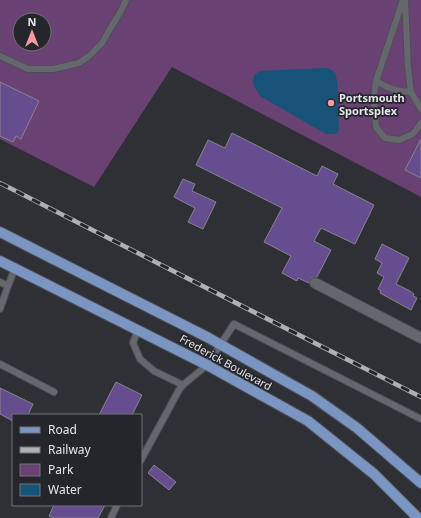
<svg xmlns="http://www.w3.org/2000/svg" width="421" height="518" viewBox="0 0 421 518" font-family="'Noto Sans',sans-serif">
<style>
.green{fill:#694273;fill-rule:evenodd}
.water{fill:#175378}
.building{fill:#664d90;stroke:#87858c}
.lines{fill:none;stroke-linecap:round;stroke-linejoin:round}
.service-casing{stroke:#4d4e53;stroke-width:8}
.minor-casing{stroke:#4d4e53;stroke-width:12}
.primary-casing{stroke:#4d4e53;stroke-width:12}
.service{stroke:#66676e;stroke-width:6}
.minor{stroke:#66676e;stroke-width:10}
.primary{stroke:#7b95c2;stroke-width:10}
.rail-casing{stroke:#afb0b4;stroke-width:4.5}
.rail{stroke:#25262c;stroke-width:3;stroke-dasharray:9;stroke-linecap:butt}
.poi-dot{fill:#f59b9d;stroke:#25262c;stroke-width:1.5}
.labels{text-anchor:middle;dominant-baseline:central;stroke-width:3.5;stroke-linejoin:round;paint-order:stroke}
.poi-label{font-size:11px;font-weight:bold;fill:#e5e6ea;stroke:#25262c;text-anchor:start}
.street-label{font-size:11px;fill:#e5e6ea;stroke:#25262c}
</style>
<rect width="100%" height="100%" fill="#2f3036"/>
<path class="green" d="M 0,0 L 421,0 L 421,197 L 172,67 L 94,187 L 0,139 ZM 20,20 L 44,20 L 44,44 L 20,44 Z"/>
<path class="water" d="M 324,68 C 328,68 332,69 335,73 C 339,81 338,119 339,130 L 336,134 L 326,134 L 260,96 C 254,88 248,77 260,71 Z"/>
<path class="building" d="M 0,82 L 39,101 L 21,139 L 16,136 L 13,142 L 0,136 Z
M 232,133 L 317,176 L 322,166 L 338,174 L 333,184 L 374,205 L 355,244 L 321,228 L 314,241 L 331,250 L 317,277 L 311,278 L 309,283 L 298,278 L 297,281 L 282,273 L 291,256 L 264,242 L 282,208 L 196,165 L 208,140 L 225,148 Z
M 421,139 L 421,178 L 405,170 Z
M 183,179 L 195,184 L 192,191 L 216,202 L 203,229 L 188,222 L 195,208 L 174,197 Z
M 382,244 L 409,258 L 396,284 L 410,291 L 414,294 L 413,296 L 417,298 L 411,310 L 380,293 L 381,291 L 378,289 L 384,277 L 377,273 L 382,263 L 375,259 Z
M 116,382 L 142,395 L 132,415 L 99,415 Z
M 0,388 L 33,404 L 28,415 L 13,415 L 13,421 L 0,414 Z
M 154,465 L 176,482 L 169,490 L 148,473 Z
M 54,505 L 105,505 L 98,518 L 54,518 L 49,516 Z"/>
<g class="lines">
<g class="service-casing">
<path id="service" d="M 403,0 L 376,81 L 374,97 L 376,127 L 385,138 L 399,140 L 413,134 L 421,123
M 405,0 L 408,67 L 411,92 L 421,109
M 0,56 L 28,69 L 53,69 L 79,63 L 89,56 L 102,43 L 122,9 L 126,0
M 376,81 C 387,88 397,92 411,92
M 0,282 L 8,286 L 15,268
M 0,309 L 8,286
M 138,329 L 133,343 L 140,359 L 154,371 L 183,385 L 207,365 L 234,324 L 421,419
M 0,364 L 54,392
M 141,460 L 179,390 L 183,385
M 111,518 L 117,505"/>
</g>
<g class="minor-casing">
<path id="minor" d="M 315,283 L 421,338"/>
</g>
<g class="primary-casing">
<path id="primary" d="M 0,232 L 207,337 L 312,396 L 357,428 L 421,483
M 0,261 L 207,365 L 308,421 L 374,474 L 418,518"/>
</g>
<use href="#service" class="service"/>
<use href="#minor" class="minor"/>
<use href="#primary" class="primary"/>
<g class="rail-casing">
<path id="rail" d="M 0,183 L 421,397"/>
</g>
<use href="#rail" class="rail"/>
</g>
<circle class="poi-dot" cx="331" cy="103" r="4"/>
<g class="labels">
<g class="poi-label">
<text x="339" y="97">Portsmouth<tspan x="339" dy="13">Sportsplex</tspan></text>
</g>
<g class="street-label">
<text transform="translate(226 362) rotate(29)">Frederick Boulevard</text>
</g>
</g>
<rect x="12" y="414" width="130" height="92" fill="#25262c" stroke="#727378"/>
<rect x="20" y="427" width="20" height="6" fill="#7b95c2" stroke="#727378"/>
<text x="48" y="434" font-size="12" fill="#e5e6ea">Road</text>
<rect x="20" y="447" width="20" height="6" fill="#afb0b4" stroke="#727378"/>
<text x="48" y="454" font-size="12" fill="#e5e6ea">Railway</text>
<rect x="20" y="464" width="20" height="12" fill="#694273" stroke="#727378"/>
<text x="48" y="474" font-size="12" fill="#e5e6ea">Park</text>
<rect x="20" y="484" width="20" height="12" fill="#175378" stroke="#727378"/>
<text x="48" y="494" font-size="12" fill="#e5e6ea">Water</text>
<g transform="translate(32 32)"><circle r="19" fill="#25262c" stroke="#727378"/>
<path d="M0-3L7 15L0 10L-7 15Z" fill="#f59b9d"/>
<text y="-6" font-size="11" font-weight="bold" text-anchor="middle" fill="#e5e6ea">N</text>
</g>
</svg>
